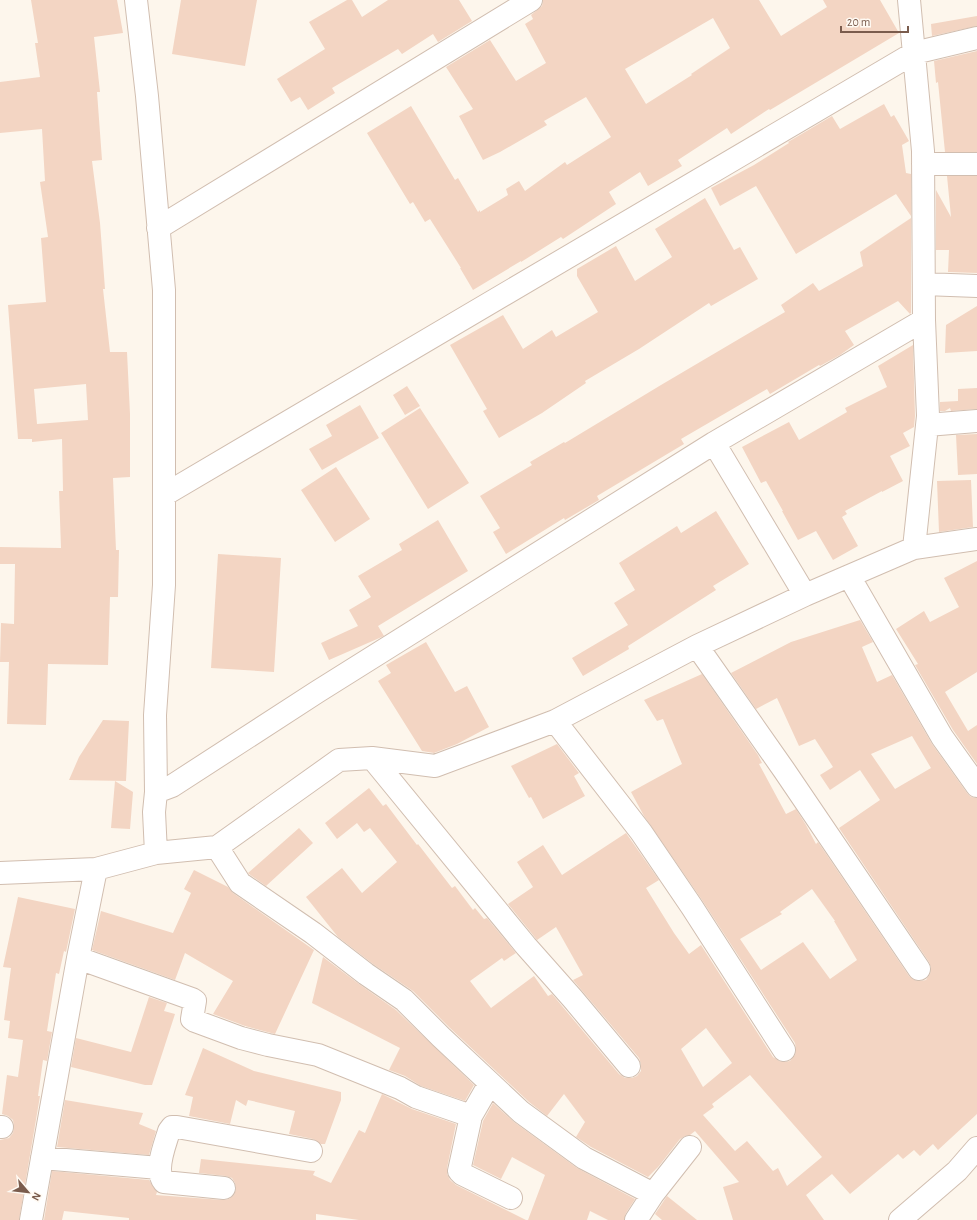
<svg xmlns="http://www.w3.org/2000/svg" width="977" height="1220" viewBox="0 0 977 1220" font-family="'Alegreya Sans',sans-serif">
<style>
.building{fill:#f3d5c3;fill-rule:evenodd}
.lines{fill:none;stroke-linecap:round;stroke-linejoin:round}
.street-casing{stroke:#d1beb0;stroke-width:24}
.street{stroke:#fff;stroke-width:22}
</style>
<rect width="100%" height="100%" fill="#fdf6ec"/>
<path class="building" d="M 31,0 L 117,0 L 123,33 L 94,37 L 100,92 L 97,92 L 102,160 L 92,161 L 100,223 L 105,289 L 103,289 L 110,352 L 127,352 L 130,414 L 130,477 L 113,478 L 116,550 L 119,550 L 118,597 L 110,597 L 108,665 L 48,664 L 46,725 L 7,724 L 9,662 L 0,662 L 1,623 L 14,624 L 15,564 L 0,564 L 0,547 L 61,548 L 59,491 L 63,491 L 62,439 L 32,442 L 32,439 L 18,439 L 8,305 L 46,302 L 41,238 L 48,237 L 40,182 L 45,181 L 42,129 L 0,133 L 0,82 L 40,77 L 35,43 L 38,43 ZM 86,384 L 88,420 L 37,424 L 34,389 Z
M 181,0 L 257,0 L 245,66 L 172,54 Z
M 347,0 L 352,0 L 362,17 L 388,0 L 459,0 L 472,21 L 438,42 L 433,34 L 402,54 L 398,49 L 332,88 L 335,93 L 308,110 L 300,97 L 291,102 L 277,79 L 325,49 L 309,22 Z
M 543,0 L 759,0 L 781,36 L 827,7 L 823,0 L 880,0 L 899,33 L 770,110 L 769,109 L 731,134 L 727,128 L 678,160 L 682,166 L 648,186 L 640,172 L 609,192 L 616,204 L 563,239 L 561,237 L 521,262 L 521,261 L 473,290 L 460,268 L 461,268 L 430,219 L 425,222 L 413,202 L 410,204 L 367,133 L 411,106 L 455,180 L 458,178 L 478,212 L 480,210 L 480,212 L 508,195 L 506,189 L 519,181 L 525,191 L 565,162 L 567,165 L 611,137 L 586,97 L 544,121 L 547,125 L 500,152 L 483,160 L 459,116 L 473,109 L 446,67 L 490,40 L 516,81 L 546,63 L 525,24 L 533,19 L 531,15 L 542,6 ZM 713,18 L 730,48 L 691,74 L 692,75 L 646,104 L 625,69 Z
M 977,16 L 977,26 L 932,36 L 931,24 Z
M 977,51 L 977,152 L 945,152 L 938,82 L 936,83 L 934,61 Z
M 884,104 L 891,117 L 894,115 L 909,141 L 902,145 L 906,173 L 911,174 L 911,216 L 896,194 L 796,254 L 756,186 L 720,206 L 711,188 L 754,165 L 789,143 L 788,142 L 832,116 L 840,129 Z
M 947,176 L 977,176 L 977,273 L 948,272 L 949,250 L 936,250 L 936,190 L 951,217 Z
M 705,198 L 734,250 L 740,247 L 758,279 L 711,306 L 709,303 L 639,349 L 585,381 L 586,383 L 542,413 L 499,438 L 483,411 L 487,409 L 450,345 L 503,315 L 523,349 L 552,330 L 556,337 L 598,312 L 577,276 L 577,269 L 616,246 L 635,281 L 672,257 L 655,229 Z
M 911,218 L 911,313 L 910,314 L 898,301 L 845,331 L 854,345 L 840,355 L 820,366 L 819,365 L 770,394 L 767,389 L 681,439 L 684,444 L 597,496 L 599,500 L 565,520 L 564,518 L 506,554 L 493,532 L 500,528 L 480,496 L 532,465 L 530,462 L 564,442 L 565,443 L 661,385 L 785,312 L 781,305 L 813,283 L 819,291 L 863,266 L 860,252 Z
M 977,306 L 977,351 L 945,353 L 946,325 Z
M 913,345 L 915,416 L 914,427 L 903,433 L 910,446 L 890,456 L 903,481 L 882,492 L 882,491 L 845,511 L 847,514 L 842,517 L 858,546 L 833,560 L 816,531 L 798,540 L 782,511 L 783,511 L 766,481 L 761,483 L 742,447 L 789,422 L 799,440 L 847,412 L 845,408 L 887,387 L 878,366 Z
M 407,386 L 420,406 L 405,415 L 393,395 Z
M 977,388 L 977,409 L 951,411 L 950,408 L 945,411 L 940,411 L 940,402 L 958,401 L 958,389 Z
M 360,405 L 379,438 L 322,470 L 309,449 L 332,436 L 326,425 Z
M 420,408 L 469,483 L 428,509 L 381,433 Z
M 977,434 L 977,474 L 958,475 L 956,435 Z
M 336,467 L 370,519 L 335,542 L 301,490 Z
M 971,480 L 973,527 L 939,532 L 937,481 Z
M 716,511 L 749,564 L 713,586 L 716,590 L 628,646 L 629,649 L 583,676 L 572,658 L 628,625 L 614,603 L 635,590 L 619,563 L 677,526 L 681,533 Z
M 438,520 L 468,571 L 378,626 L 384,636 L 329,660 L 321,643 L 358,626 L 349,610 L 371,597 L 358,576 L 402,550 L 399,544 Z
M 218,554 L 281,558 L 274,672 L 211,668 Z
M 977,561 L 977,672 L 945,692 L 968,731 L 977,725 L 977,764 L 953,730 L 915,665 L 918,664 L 896,629 L 924,611 L 930,622 L 959,607 L 944,578 Z
M 860,620 L 873,642 L 862,647 L 877,682 L 892,675 L 932,744 L 967,793 L 971,797 L 977,798 L 977,1114 L 938,1150 L 933,1144 L 920,1156 L 914,1150 L 903,1159 L 898,1154 L 850,1194 L 832,1174 L 806,1195 L 824,1220 L 733,1220 L 723,1187 L 739,1182 L 695,1131 L 690,1135 L 685,1136 L 680,1139 L 659,1166 L 648,1177 L 591,1147 L 576,1137 L 585,1122 L 564,1094 L 547,1116 L 529,1102 L 450,1028 L 413,991 L 373,964 L 338,937 L 306,897 L 342,868 L 362,893 L 397,862 L 370,828 L 364,832 L 357,823 L 337,839 L 325,823 L 369,788 L 383,806 L 386,804 L 417,845 L 418,844 L 452,888 L 455,886 L 473,910 L 475,908 L 484,919 L 487,918 L 516,953 L 504,961 L 502,958 L 470,981 L 491,1008 L 534,976 L 548,996 L 552,994 L 619,1074 L 625,1078 L 632,1078 L 637,1076 L 641,1071 L 641,1064 L 639,1058 L 573,980 L 583,975 L 556,927 L 537,940 L 508,904 L 533,887 L 517,862 L 543,845 L 562,875 L 626,833 L 659,880 L 646,888 L 674,933 L 689,954 L 701,945 L 773,1057 L 779,1061 L 785,1062 L 790,1061 L 795,1055 L 796,1049 L 795,1043 L 702,900 L 644,816 L 631,792 L 682,764 L 663,719 L 657,721 L 644,700 L 702,674 L 758,755 L 762,763 L 759,764 L 786,814 L 796,809 L 806,825 L 816,844 L 818,842 L 909,976 L 914,980 L 920,981 L 926,980 L 930,974 L 931,968 L 929,962 L 839,828 L 880,800 L 860,770 L 830,790 L 820,775 L 833,767 L 815,739 L 799,746 L 777,698 L 756,709 L 731,673 L 791,642 ZM 912,736 L 931,768 L 895,789 L 871,754 ZM 812,889 L 835,921 L 834,921 L 857,960 L 830,979 L 803,942 L 761,970 L 740,939 L 782,914 L 780,912 ZM 706,1028 L 732,1063 L 703,1087 L 681,1049 ZM 750,1075 L 822,1157 L 787,1186 L 778,1168 L 773,1171 L 747,1141 L 735,1151 L 703,1115 L 714,1107 L 712,1104 Z
M 426,642 L 455,692 L 467,686 L 489,727 L 457,744 L 434,753 L 422,751 L 378,681 L 391,673 L 386,665 Z
M 103,720 L 129,721 L 126,781 L 69,780 L 79,757 Z
M 557,744 L 579,773 L 574,776 L 585,796 L 543,819 L 531,797 L 529,798 L 511,766 Z
M 115,781 L 133,792 L 130,829 L 111,828 Z
M 299,828 L 313,843 L 266,886 L 249,874 L 248,873 Z
M 194,870 L 228,887 L 233,893 L 314,950 L 275,1034 L 245,1026 L 213,1014 L 233,981 L 185,953 L 175,980 L 92,950 L 101,911 L 173,933 L 191,893 L 184,889 Z
M 18,897 L 75,909 L 66,952 L 64,951 L 59,974 L 56,973 L 47,1031 L 52,1032 L 47,1061 L 43,1060 L 38,1096 L 40,1096 L 19,1220 L 0,1220 L 0,1140 L 9,1138 L 13,1133 L 14,1127 L 13,1120 L 8,1116 L 2,1114 L 7,1075 L 18,1077 L 23,1040 L 8,1038 L 10,1021 L 4,1020 L 11,968 L 3,967 Z
M 323,957 L 359,984 L 396,1010 L 474,1085 L 465,1101 L 421,1086 L 405,1076 L 389,1070 L 400,1048 L 312,1003 Z
M 149,997 L 167,1003 L 164,1011 L 175,1014 L 152,1085 L 145,1085 L 71,1067 L 76,1038 L 131,1052 Z
M 203,1048 L 254,1071 L 341,1092 L 341,1100 L 325,1144 L 321,1144 L 313,1139 L 289,1134 L 295,1111 L 248,1100 L 246,1106 L 236,1100 L 230,1124 L 189,1116 L 193,1097 L 185,1095 Z
M 382,1094 L 412,1109 L 456,1124 L 447,1168 L 447,1174 L 450,1180 L 456,1185 L 526,1220 L 359,1220 L 316,1214 L 316,1220 L 129,1220 L 129,1218 L 64,1211 L 62,1220 L 44,1220 L 52,1171 L 149,1180 L 157,1192 L 156,1195 L 223,1200 L 229,1199 L 234,1195 L 236,1189 L 235,1183 L 232,1178 L 226,1176 L 199,1173 L 201,1159 L 315,1171 L 313,1175 L 331,1183 L 359,1130 L 365,1133 Z
M 65,1100 L 143,1113 L 139,1124 L 156,1131 L 149,1155 L 57,1147 Z
M 493,1103 L 514,1122 L 577,1168 L 635,1199 L 626,1213 L 624,1220 L 608,1220 L 590,1211 L 587,1220 L 528,1220 L 545,1175 L 512,1157 L 501,1179 L 473,1165 L 483,1121 Z
M 667,1196 L 697,1220 L 662,1220 L 655,1214 Z"/>
<g class="lines">
<g class="street-casing">
<path id="street" d="M 136,0 L 147,96 L 164,290 L 164,585 L 155,715 L 156,792
M 909,0 L 923,151 L 924,320 L 928,416 L 914,548
M 923,164 L 977,164
M 158,228 L 531,0
M 924,284 L 977,286
M 927,425 L 977,421
M 714,443 L 805,595
M 164,495 L 914,53 L 977,38
M 849,576 L 942,737 L 977,786
M 697,646 L 784,770 L 919,969
M 555,721 L 641,832 L 692,907 L 784,1050
M 372,758 L 526,946 L 573,999 L 629,1066
M 217,847 L 240,883 L 313,933 L 366,974 L 404,1000 L 441,1037 L 521,1112 L 584,1158 L 653,1194
M 156,853 L 154,812 L 156,792 L 172,786 L 317,692 L 714,443 L 924,320
M 0,873 L 96,869 L 156,853 L 217,847 L 339,760 L 372,758 L 435,766 L 555,721 L 697,646 L 805,595 L 914,548 L 977,539
M 78,958 L 192,999 L 195,1001 L 192,1019 L 195,1021 L 241,1038 L 268,1045 L 318,1055 L 400,1088 L 416,1097 L 471,1116
M 490,1083 L 471,1116 L 459,1171 L 462,1174 L 511,1198
M 0,1127 L 2,1127
M 42,1158 L 159,1168
M 224,1188 L 164,1182 C 154,1170 165,1145 169,1131 L 172,1127 L 177,1127 L 311,1151
M 31,1220 L 78,958 L 96,869
M 636,1220 L 653,1194 L 690,1147
M 900,1220 L 957,1171 L 977,1148"/>
</g>
<use href="#street" class="street"/>
</g>
<g transform="translate(28 1192) rotate(118)" stroke="#fffaf3" stroke-width="3" paint-order="stroke">
<path d="M0-3L7 15L0 10L-7 15Z" fill="#7a5c4d"/>
<text y="-6" font-size="11" font-weight="bold" text-anchor="middle" fill="#7a5c4d">N</text>
</g>
<path d="M841 26v6h67v-6" fill="none" stroke="#7a5c4d" stroke-width="2"/>
<text x="847" y="26" font-size="12" fill="#7a5c4d" stroke="#fffaf3" stroke-width="3" paint-order="stroke">20 m</text>
</svg>
